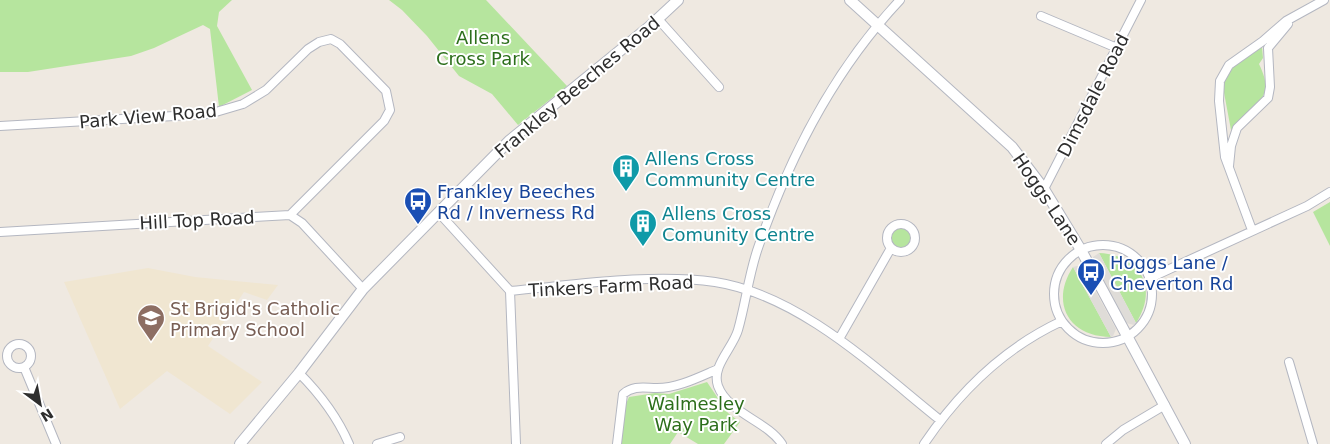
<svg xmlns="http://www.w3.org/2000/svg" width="1330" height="444" viewBox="0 0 1330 444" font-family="'DejaVu Sans',sans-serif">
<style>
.education{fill:#f0e6d1}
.green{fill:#b6e59e}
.plaza{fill:#dfdcd8}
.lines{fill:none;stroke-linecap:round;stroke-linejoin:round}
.minor-casing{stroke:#b4b7c1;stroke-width:10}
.tertiary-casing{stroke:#b4b7c1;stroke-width:12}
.minor{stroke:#fff;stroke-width:8}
.tertiary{stroke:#fff;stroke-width:10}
.labels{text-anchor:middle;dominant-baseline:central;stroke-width:4;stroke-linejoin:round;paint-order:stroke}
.park-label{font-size:18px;fill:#2c6e1b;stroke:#fff}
.street-label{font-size:18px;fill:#2e2e2e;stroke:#fff}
.culture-label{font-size:18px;fill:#0d838f;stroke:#fff;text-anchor:start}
.transit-label{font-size:18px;fill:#164399;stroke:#fff;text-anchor:start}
.education-label{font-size:18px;fill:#785e54;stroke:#fff;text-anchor:start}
</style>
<rect width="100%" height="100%" fill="#efe9e1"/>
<path class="education" d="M 148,268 L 195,277 L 278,285 L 267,300 L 244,292 L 208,346 L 262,382 L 230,414 L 167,371 L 120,409 L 64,282 Z"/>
<path class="green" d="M 0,0 L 232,0 L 219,12 L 217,26 L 252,90 L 219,107 L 210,29 L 203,25 L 154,48 L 131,56 L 28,72 L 0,72 Z
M 389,0 L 486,0 L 567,86 L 518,125 L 492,94 L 459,76 L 427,36 L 402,10 Z
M 1262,47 L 1263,58 L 1259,64 C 1271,89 1266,96 1248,115 C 1242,120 1237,127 1231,130 L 1222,82 L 1232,66 Z
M 1330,202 L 1330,246 L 1313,212 Z
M891 238a10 10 0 1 1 20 0a10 10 0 1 1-20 0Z
M 1099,253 C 1140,255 1159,287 1136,323 Z
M 1073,267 L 1111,337 C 1068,337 1050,302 1073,267 Z
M 707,382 L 728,413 L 740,422 L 724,444 L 698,444 L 678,432 L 670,444 L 621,444 L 621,415 L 629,397 L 655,393 L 669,394 Z"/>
<path class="plaza" d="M 1099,253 L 1136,323 L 1134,325 L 1126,323 L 1093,262 L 1093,257 Z
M 1077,266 L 1083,268 L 1116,329 L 1113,336 L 1111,337 L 1073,267 Z"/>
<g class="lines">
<g class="minor-casing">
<path id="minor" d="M 1041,16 L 1117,48
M 658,19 L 719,87
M 0,126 L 209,114 L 243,104 L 266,90 L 308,49 L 319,42 L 331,39 L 340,44 L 386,91 L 390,110 L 384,121 L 290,215
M 1229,166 L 1231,146 L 1237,128 L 1268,98 L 1270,87 L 1268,48 L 1288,24
M 1044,189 L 1141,0
M 439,213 L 510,291 L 516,444
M887 238a14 14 0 1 1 28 0a14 14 0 1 1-28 0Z
M 1252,230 L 1225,157 L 1219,101 L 1220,81 L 1229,65 L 1263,41 L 1286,21 L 1324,0
M 0,232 L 290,215 L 302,223 L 363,289
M1054 294a49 49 0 1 1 98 0a49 49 0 1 1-98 0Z
M 1150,278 L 1307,206 L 1330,192
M 510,291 C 574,285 651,273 715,282 C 800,295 875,368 940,420
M 839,339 L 891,248
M7 356a12 12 0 1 1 24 0a12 12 0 1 1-24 0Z
M 1289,362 L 1313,444
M 24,367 L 56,444
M 299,373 C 321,395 337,416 349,444
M 377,444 L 400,437
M 617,444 L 623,394 C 634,385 644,388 657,388 C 678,388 699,377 718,369
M 782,444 C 767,421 728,413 718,386 C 711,366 733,348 738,330 C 746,302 749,272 759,245 C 790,156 835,69 900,0
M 924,444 C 959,392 1004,348 1062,321
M 1106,444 L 1123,430 L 1165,405"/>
</g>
<g class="tertiary-casing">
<path id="tertiary" d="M 850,0 L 1012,147 L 1044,189 L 1081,250 L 1185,444
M 240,444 L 299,373 L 363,289 L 509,141 L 649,27 L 678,0"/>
</g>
<use href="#minor" class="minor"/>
<use href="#tertiary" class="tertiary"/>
</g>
<defs>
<g id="building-pin" transform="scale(1.4375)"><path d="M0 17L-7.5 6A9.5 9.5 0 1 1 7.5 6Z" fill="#0f9aa8" stroke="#fff"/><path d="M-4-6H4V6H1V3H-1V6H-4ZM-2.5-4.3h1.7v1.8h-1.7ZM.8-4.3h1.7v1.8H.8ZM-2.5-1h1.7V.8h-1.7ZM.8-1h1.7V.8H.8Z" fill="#fff"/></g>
<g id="bus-pin" transform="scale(1.4375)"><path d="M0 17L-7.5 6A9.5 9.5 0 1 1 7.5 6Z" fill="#1a4fb4" stroke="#fff"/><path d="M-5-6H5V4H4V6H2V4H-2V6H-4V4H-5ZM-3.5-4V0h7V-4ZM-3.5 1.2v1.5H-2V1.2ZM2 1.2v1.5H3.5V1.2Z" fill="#fff"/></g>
<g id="school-pin" transform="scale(1.4375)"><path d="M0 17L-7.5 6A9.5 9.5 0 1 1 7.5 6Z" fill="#8d6e63" stroke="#fff"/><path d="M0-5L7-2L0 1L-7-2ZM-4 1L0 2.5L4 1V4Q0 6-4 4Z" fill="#fff"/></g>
</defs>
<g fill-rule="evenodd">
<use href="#building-pin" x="626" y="168"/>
<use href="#bus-pin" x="418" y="201"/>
<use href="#building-pin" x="643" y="223"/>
<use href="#bus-pin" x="1091" y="272"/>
<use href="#school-pin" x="151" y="318"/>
</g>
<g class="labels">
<g class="park-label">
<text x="483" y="37">Allens<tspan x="483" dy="21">Cross Park</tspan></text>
<text x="696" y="403">Walmesley<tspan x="696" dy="21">Way Park</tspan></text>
</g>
<g class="street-label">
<text transform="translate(577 87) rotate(-40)">Frankley Beeches Road</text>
<text transform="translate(1093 95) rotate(-63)">Dimsdale Road</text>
<text transform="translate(148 116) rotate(-5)">Park View Road</text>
<text transform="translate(1047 199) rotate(56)">Hoggs Lane</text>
<text transform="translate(197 220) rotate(-3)">Hill Top Road</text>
<text transform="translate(611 286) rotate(-3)">Tinkers Farm Road</text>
</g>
<g class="culture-label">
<text x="645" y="158">Allens Cross<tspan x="645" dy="21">Community Centre</tspan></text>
<text x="662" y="213">Allens Cross<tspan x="662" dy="21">Comunity Centre</tspan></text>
</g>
<g class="transit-label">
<text x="437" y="191">Frankley Beeches<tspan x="437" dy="21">Rd / Inverness Rd</tspan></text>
<text x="1110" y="262">Hoggs Lane /<tspan x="1110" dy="21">Cheverton Rd</tspan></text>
</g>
<g class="education-label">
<text x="170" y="308">St Brigid's Catholic<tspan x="170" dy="21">Primary School</tspan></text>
</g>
</g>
<g transform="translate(40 404) rotate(148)" stroke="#ffffff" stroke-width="4" paint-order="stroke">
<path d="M0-4L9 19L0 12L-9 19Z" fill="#2e2e2e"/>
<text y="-8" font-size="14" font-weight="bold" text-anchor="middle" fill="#2e2e2e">N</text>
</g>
</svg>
